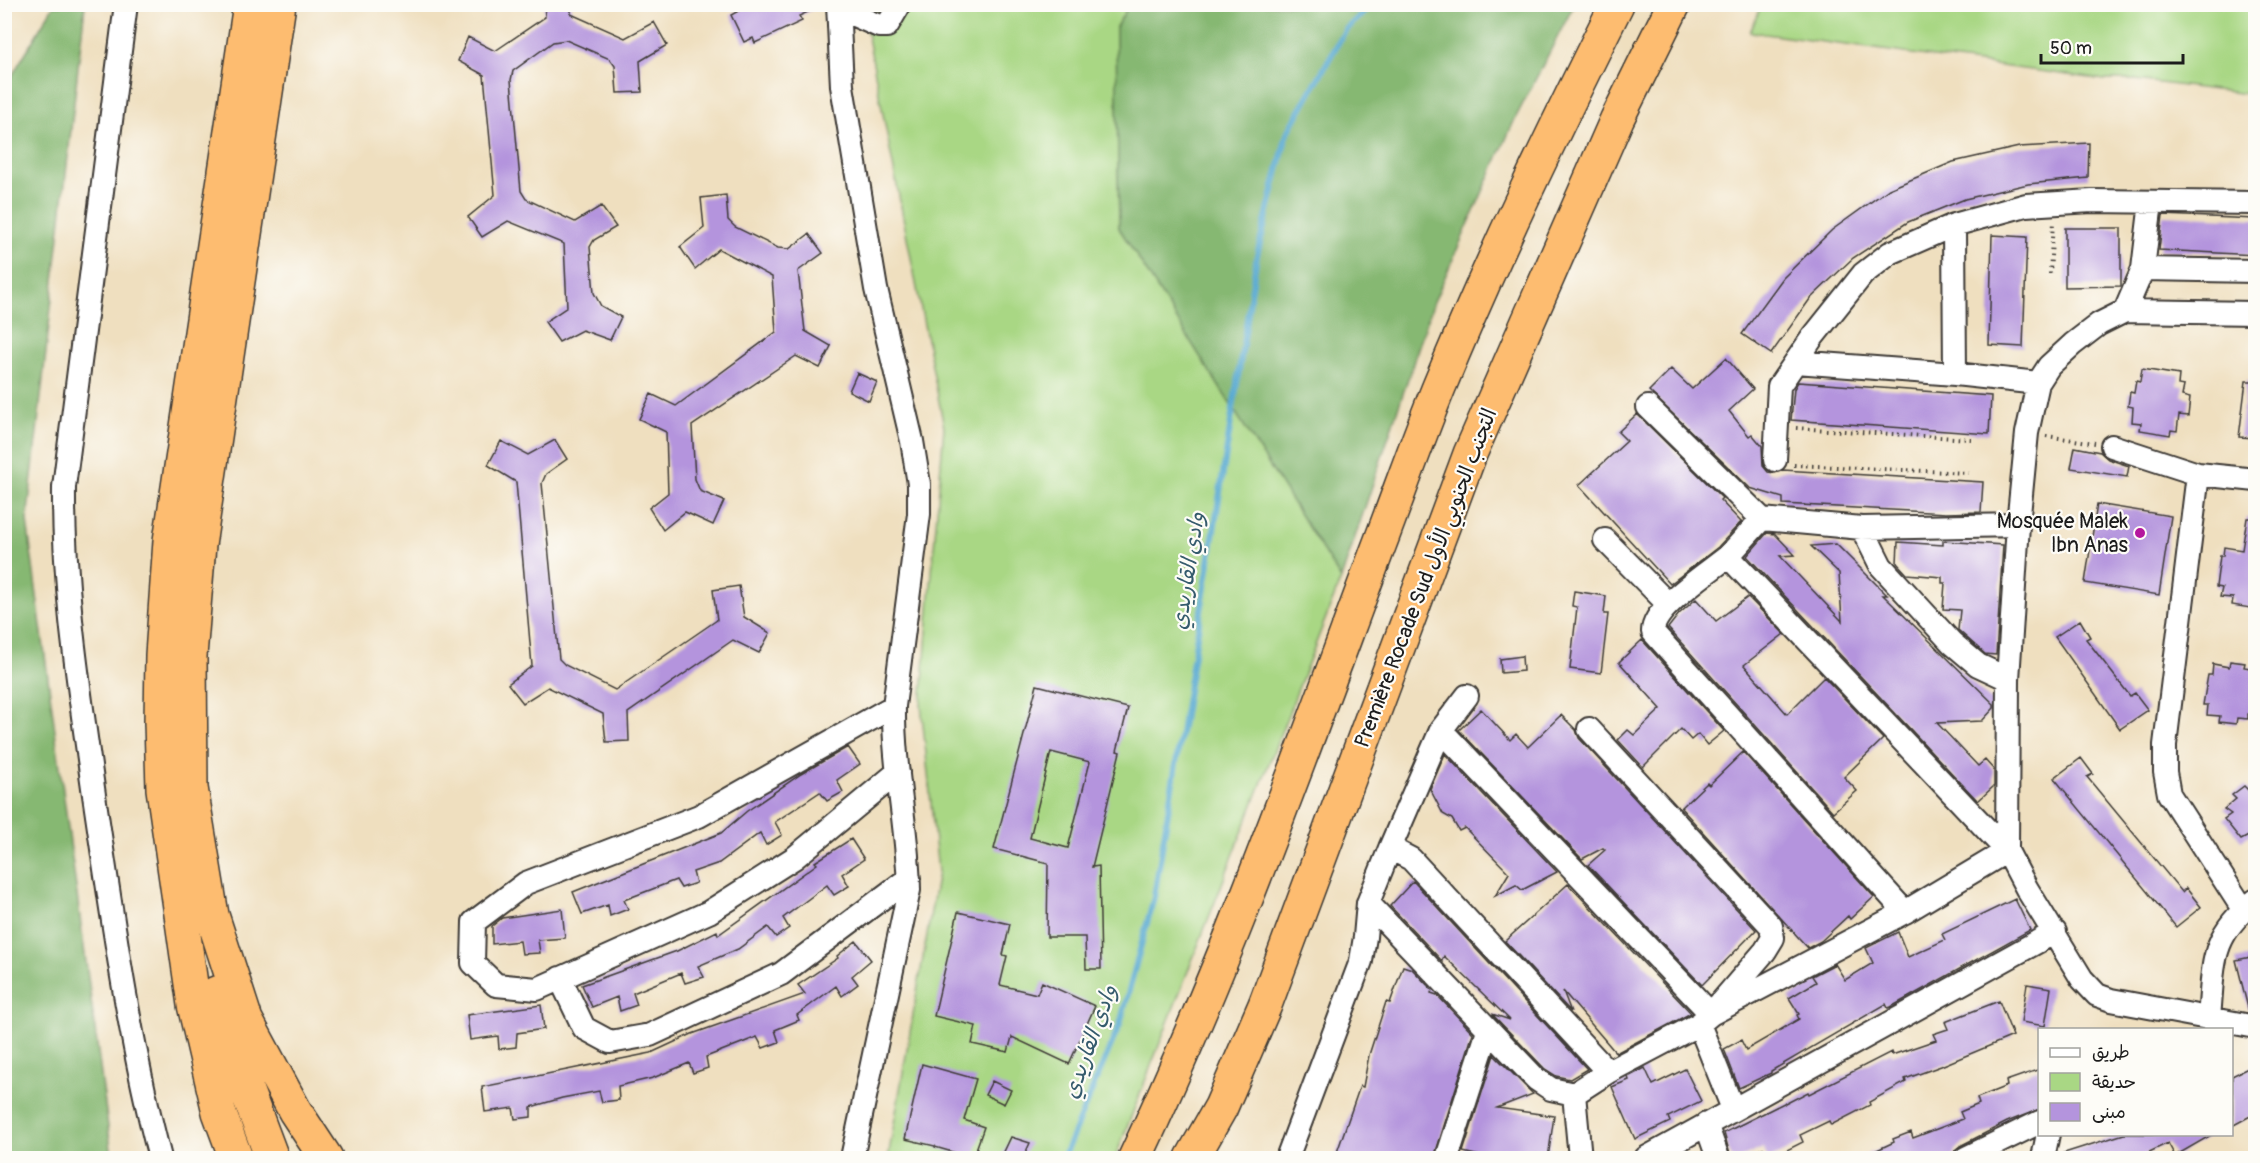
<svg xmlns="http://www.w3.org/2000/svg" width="2260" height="1163" viewBox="0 0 2260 1163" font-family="Pangolin,'Playpen Sans Arabic',sans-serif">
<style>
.green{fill:#a9d784;stroke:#627a50;stroke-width:1.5}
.forest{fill:#86b872;stroke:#516a47;stroke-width:1.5}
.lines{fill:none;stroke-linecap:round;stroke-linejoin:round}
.stream{stroke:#54a8d0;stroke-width:6}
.building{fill:#b494dd;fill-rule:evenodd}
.minor-casing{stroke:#3c3934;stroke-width:26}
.highway-casing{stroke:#3c3934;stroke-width:36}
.path{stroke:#3c3934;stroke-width:4;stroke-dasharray:1.5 4.5;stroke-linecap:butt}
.minor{stroke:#fff;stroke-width:22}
.highway{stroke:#fdbc70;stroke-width:33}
.poi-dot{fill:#b5179e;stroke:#fdfcf7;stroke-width:2}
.labels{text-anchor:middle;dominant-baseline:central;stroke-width:4.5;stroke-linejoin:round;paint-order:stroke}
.poi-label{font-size:21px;fill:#1c1c1c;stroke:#fdfcf7;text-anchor:end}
.street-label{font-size:21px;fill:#1c1c1c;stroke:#fdfcf7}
.water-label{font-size:22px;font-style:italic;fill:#355b6d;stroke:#fdfcf7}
</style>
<rect width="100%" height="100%" fill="#fdfcf7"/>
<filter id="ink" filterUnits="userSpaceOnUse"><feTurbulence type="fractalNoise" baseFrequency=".0167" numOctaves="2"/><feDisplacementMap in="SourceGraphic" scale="12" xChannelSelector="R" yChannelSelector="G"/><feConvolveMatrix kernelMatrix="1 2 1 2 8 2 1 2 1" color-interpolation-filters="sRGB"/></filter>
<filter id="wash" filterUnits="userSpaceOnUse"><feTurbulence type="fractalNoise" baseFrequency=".008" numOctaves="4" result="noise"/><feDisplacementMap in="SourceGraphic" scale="24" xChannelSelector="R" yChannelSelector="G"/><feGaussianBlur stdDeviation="1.35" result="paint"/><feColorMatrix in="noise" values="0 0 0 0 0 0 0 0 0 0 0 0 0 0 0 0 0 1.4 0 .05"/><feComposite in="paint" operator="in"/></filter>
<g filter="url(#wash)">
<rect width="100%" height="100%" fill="#efdfbf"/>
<path class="green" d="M 1762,4 L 2255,5 L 2255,95 L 2136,80 L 2105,80 L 1750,32 Z
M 875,5 L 1129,5 L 1116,27 L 1119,228 L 1341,579 L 1115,1158 L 888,1158 L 938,872 L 921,705 L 944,427 L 865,22 Z"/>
<path class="forest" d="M 54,5 L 85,5 L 27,521 L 111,1149 L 114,1158 L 5,1158 L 4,89 Z
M 1129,5 L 1574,5 L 1515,119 L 1433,304 L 1341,579 L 1119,228 L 1116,27 Z"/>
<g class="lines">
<path class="stream" d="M 1063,1158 L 1120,1024 L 1154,897 L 1208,569 L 1257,255 L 1287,134 L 1346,29 L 1373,4"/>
</g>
<g id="blocks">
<path class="building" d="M 544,4 L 571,4 L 571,14 L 625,38 L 654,22 L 667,45 L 640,61 L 642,92 L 617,93 L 615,66 L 610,59 L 566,40 L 553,42 L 513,71 L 511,80 L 521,191 L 526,199 L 575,222 L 601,206 L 616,227 L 594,240 L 590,247 L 594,293 L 601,306 L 621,317 L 610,340 L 582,330 L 559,342 L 545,322 L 567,307 L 564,244 L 508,221 L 482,237 L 468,217 L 495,195 L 484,75 L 458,61 L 468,37 L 495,51 L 545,17 Z
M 751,4 L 825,4 L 799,16 L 802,21 L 755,43 L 753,38 L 744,42 L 731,15 Z
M 2089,143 L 2088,178 L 2028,184 L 1965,199 L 1908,222 L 1853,258 L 1810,299 L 1771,354 L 1742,334 L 1783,278 L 1832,230 L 1889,189 L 1953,162 L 2019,147 Z
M 726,195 L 728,220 L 735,227 L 778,248 L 789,249 L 809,234 L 823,253 L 798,271 L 805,331 L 831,346 L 820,368 L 796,356 L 692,426 L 695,479 L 700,491 L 724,501 L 713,525 L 685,512 L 663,530 L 649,508 L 668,493 L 666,432 L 639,419 L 651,394 L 676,406 L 776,332 L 772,277 L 719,249 L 695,269 L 680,247 L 704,228 L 701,198 Z
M 2163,215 L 2256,219 L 2256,255 L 2159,250 Z
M 2065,228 L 2121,228 L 2121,286 L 2065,287 Z
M 1992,235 L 2027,237 L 2023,347 L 1989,345 Z
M 1726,358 L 1753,389 L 1729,411 L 1749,436 L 1752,434 L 1762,446 L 1763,466 L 1768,472 L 1775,473 L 1783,470 L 1983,482 L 1981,512 L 1946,513 L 1783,504 L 1783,498 L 1750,488 L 1649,391 L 1671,369 L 1692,389 Z
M 2142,369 L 2179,375 L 2178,385 L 2184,386 L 2182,396 L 2190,398 L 2188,416 L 2179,415 L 2177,431 L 2171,430 L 2170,435 L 2140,430 L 2141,423 L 2132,422 L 2133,407 L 2128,406 L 2130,392 L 2134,393 L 2136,381 L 2140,382 Z
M 857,373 L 877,382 L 869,401 L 849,391 Z
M 2246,381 L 2256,381 L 2256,438 L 2239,437 Z
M 1798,382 L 1991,396 L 1989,434 L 1791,420 L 1794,389 Z
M 1637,414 L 1722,498 L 1720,500 L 1741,522 L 1718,547 L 1670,584 L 1579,485 L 1627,441 L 1618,432 Z
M 555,440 L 567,459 L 546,474 L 542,483 L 559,659 L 565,665 L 615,690 L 717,620 L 713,590 L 739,586 L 744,617 L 770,633 L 759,653 L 733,640 L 628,713 L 629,741 L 606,742 L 603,714 L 548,687 L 523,703 L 508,684 L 532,666 L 516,482 L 488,465 L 501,441 L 528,455 Z
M 2075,447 L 2100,452 L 2108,459 L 2129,466 L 2127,477 L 2071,468 Z
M 2097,504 L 2171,516 L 2159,595 L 2085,583 Z
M 2247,518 L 2256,518 L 2256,601 L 2251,601 L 2250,608 L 2232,605 L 2233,598 L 2220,597 L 2222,588 L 2216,587 L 2220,556 L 2223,556 L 2224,547 L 2242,550 Z
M 1767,533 L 1775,534 L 1795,555 L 1780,556 L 1842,621 L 1839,573 L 1811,546 L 1836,544 L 1887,595 L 1883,595 L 1994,704 L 1994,708 L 1982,721 L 1937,723 L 1978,766 L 1985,760 L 1994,770 L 1994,786 L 1978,801 L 1747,556 Z
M 1943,541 L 2003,545 L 1996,655 L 1985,654 L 1958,630 L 1960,610 L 1943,609 L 1945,583 L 1942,583 L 1942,577 L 1907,574 L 1897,563 L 1898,542 L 1943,545 Z
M 1574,591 L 1606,596 L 1604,614 L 1608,614 L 1601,673 L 1570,669 L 1577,607 L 1572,606 Z
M 1748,597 L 1784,634 L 1744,665 L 1787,714 L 1824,677 L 1883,739 L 1844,777 L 1857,791 L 1833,812 L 1668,628 L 1679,614 L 1696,599 L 1716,621 Z
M 2080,620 L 2090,637 L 2086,639 L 2130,696 L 2135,693 L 2148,710 L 2120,729 L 2055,637 Z
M 1642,640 L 1724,731 L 1707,745 L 1698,734 L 1691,740 L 1681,729 L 1643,767 L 1618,740 L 1628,730 L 1634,735 L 1661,709 L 1619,662 Z
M 1522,656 L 1523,671 L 1501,673 L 1500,659 Z
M 2230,661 L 2245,663 L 2244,667 L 2256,669 L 2256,715 L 2248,714 L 2248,719 L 2237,718 L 2236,724 L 2219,722 L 2220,716 L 2207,715 L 2208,705 L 2203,705 L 2208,675 L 2212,675 L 2213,664 L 2229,667 Z
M 1037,685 L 1128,708 L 1117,751 L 1120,752 L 1092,867 L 1099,866 L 1101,969 L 1086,969 L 1085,937 L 1047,937 L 1048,863 L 994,849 ZM 1051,752 L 1090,762 L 1068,848 L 1030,838 Z
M 1481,709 L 1510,740 L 1516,734 L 1528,747 L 1561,715 L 1576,730 L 1579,738 L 1756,930 L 1702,985 L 1588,865 L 1605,850 L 1603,848 L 1582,859 L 1459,730 Z
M 848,747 L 860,764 L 837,780 L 843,792 L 827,801 L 820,792 L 775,822 L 782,835 L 766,845 L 760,833 L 719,863 L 693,872 L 696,883 L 681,888 L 676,880 L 624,900 L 628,909 L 610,916 L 608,905 L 582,914 L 573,892 L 721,833 L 747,811 L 801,774 Z
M 1743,752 L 1874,897 L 1850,919 L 1848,916 L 1821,941 L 1808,948 L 1681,808 L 1707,783 L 1709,785 Z
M 1445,754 L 1557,872 L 1522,890 L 1516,885 L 1495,896 L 1509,873 L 1465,828 L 1459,831 L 1452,819 L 1443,814 L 1430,789 Z
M 2081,758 L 2093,774 L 2087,777 L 2182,892 L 2186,888 L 2201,907 L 2176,927 L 2054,778 Z
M 2256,781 L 2256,832 L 2241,840 L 2224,819 L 2231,814 L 2224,809 L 2236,799 L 2232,795 L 2244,786 L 2248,790 Z
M 851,839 L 864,859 L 842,874 L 849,886 L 834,895 L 827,885 L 783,918 L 789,928 L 776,937 L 768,927 L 738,949 L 698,966 L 704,977 L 685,983 L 681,973 L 633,993 L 637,1005 L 620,1011 L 617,997 L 592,1007 L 582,985 L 677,951 L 717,931 L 718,935 L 817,864 L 815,862 Z
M 1413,881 L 1587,1069 L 1570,1079 L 1556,1076 L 1545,1069 L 1492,1014 L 1510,1020 L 1444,956 L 1442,961 L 1390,906 Z
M 1568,884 L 1691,1013 L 1616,1053 L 1563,991 L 1571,1012 L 1505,941 Z
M 2015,899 L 2030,930 L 1891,1007 L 1888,1008 L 1886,1004 L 1771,1071 L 1771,1073 L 1739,1088 L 1724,1049 L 1741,1040 L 1746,1050 L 1799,1019 L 1797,1015 L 1799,1014 L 1789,998 L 1816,982 L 1812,976 L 1835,964 L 1845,980 L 1873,963 L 1866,948 L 1898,932 L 1908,957 L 1945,940 L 1942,934 Z
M 562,909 L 565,938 L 538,940 L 540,953 L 522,954 L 520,941 L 492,944 L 492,926 L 502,918 Z
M 958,912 L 1010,924 L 1003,955 L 1007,956 L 1000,985 L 1037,994 L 1042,982 L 1095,1006 L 1069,1064 L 1012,1037 L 1008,1052 L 972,1044 L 976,1026 L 934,1016 Z
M 856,941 L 871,960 L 852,976 L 858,984 L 842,996 L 836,986 L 797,1015 L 799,1020 L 775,1030 L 779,1042 L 763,1048 L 757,1037 L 706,1057 L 708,1068 L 693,1073 L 689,1063 L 653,1078 L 618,1086 L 619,1100 L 602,1102 L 599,1091 L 562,1098 L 531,1107 L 531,1117 L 515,1119 L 513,1108 L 485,1112 L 482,1087 L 651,1053 L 692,1034 L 805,994 L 798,985 L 838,958 L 837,956 Z
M 2256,956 L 2256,1013 L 2249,1012 L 2236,960 Z
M 1403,966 L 1412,969 L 1432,990 L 1431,993 L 1437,995 L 1473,1033 L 1434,1158 L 1335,1158 L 1360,1086 L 1363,1087 L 1369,1055 L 1386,1002 L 1390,1003 Z
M 2027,984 L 2051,988 L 2045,1026 L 2021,1022 Z
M 1999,1001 L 2013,1036 L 1941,1066 L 1905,1079 L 1906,1082 L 1869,1102 L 1870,1105 L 1831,1125 L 1829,1121 L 1800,1135 L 1803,1142 L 1771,1158 L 1768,1158 L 1763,1148 L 1741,1158 L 1731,1158 L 1724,1133 L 1784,1103 L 1785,1104 L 1808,1092 L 1809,1094 L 1891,1052 L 1892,1055 L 1936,1040 L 1933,1034 L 1948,1029 L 1945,1022 Z
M 541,1005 L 544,1029 L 517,1033 L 516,1047 L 499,1049 L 498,1036 L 470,1040 L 467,1015 Z
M 1494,1055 L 1533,1094 L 1497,1108 L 1554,1116 L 1548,1158 L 1488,1158 L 1463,1152 Z
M 922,1064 L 976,1079 L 964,1120 L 984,1127 L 973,1158 L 935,1147 L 935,1146 L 905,1139 Z
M 2256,1064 L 2256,1113 L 2232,1126 L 2232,1076 Z
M 1645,1068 L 1653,1085 L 1685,1069 L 1701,1101 L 1668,1117 L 1670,1122 L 1635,1139 L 1612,1087 L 1629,1080 L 1628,1077 Z
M 2040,1069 L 2040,1109 L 2007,1122 L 1960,1146 L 1955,1150 L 1953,1157 L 1948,1158 L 1860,1158 L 1894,1142 L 1893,1139 L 1911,1132 L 1913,1138 L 1963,1119 L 1960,1112 L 1979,1104 L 1977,1098 L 2007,1086 L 2006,1081 Z
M 992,1081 L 1011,1090 L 1004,1104 L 985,1095 Z
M 2124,1134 L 2213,1134 L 2175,1156 L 2168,1143 L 2137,1158 L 2059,1158 L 2058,1155 Z
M 1011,1137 L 1030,1143 L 1023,1158 L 1001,1158 Z"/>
</g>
</g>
<g filter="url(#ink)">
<use href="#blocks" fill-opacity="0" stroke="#3c3934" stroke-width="1.5"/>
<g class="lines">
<g class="minor-casing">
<path id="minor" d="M 126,4 L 64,487 C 63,591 80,693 94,795 C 112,916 129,1040 160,1158
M 838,4 L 842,86 L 876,289 L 912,441 L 919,484 L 919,514 L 894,706 C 893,768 908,829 909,890 L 852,1158
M 838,8 L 879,26 L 887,26 L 900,4
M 2143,269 L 2256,271
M 2125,311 L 2143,269 L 2151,202
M 2256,313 L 2125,311 L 2099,324 L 2073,344 L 2049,366 L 2038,383 L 2027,433 L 2018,525 L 2008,679 L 2007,851 L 2027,889 L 2082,979 L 2097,995 L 2111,1000 L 2256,1027
M 1796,362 L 1955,374
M 2038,383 L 1955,374 L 1954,225 L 2026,205 L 2092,201 L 2256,203
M 1648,407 L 1762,519 L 1862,528 L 2018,525
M 2112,446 L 2198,474
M 1775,460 L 1779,386 L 1812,338 L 1863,274 L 1890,253 L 1954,225
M 1762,519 C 1750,531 1739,545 1727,557 C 1708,573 1652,608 1653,632 L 1905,912
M 1862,528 L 1881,566 L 1952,643 L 1978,665 L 2008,679
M 1605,540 L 1668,604
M 894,706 L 699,816 L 526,883 L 474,922 L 473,963 L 496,985 L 537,989 L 709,912 L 794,858 L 898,772
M 1441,730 L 1711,1014 L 1765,951 L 1773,938 L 1771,926 L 1589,729
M 1390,848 L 1411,859 L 1608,1072
M 1368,903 L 1536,1079 L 1551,1089 L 1574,1094 L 1608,1072 L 1699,1024 L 1711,1014 L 1905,912 L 2007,851 L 1728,556
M 2243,909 L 2169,794 L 2165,772 L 2165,745 L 2198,474 L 2256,480
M 560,978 L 584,1028 L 610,1042 L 650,1035 L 781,974 L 909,878
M 2209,1018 C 2214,964 2209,936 2256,900
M 1699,1024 L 1733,1109
M 1574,1094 L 1580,1158
M 1706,1124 L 1718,1158
M 1287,1158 L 1361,961 L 1365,937 L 1368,903 L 1390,848 L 1441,730 L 1467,696
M 1447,1158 L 1488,1031
M 1646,1158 L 2055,932
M 1966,1158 L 2040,1122
M 2043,1158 L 2048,1134"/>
</g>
<g class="highway-casing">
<path id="highway" d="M 279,4 L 199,545 L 190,656 L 191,788 L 212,915 L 246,1020 L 295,1111 L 326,1158
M 216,993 L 237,1065 L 272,1158
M 236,1158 L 219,1112 L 194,1005 L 163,789 L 161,722 L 162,655 L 170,541 L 250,4
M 1135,1158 C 1228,961 1301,755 1377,551 C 1398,496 1417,441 1439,387 C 1493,256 1554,130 1617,4
M 1192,1158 L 1221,1107 L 1265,1005 L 1470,454 L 1617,119 L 1674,4"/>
</g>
<path class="path" d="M 2050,274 L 2053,222
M 1796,428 L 1971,439
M 2046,436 L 2095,443
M 1794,465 L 1969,473"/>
<use href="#minor" class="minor"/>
<use href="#highway" class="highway"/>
</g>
</g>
<circle class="poi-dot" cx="2140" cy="533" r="6"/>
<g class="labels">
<g class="poi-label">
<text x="2128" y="521">Mosquée Malek<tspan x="2128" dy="24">Ibn Anas</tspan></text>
</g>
<g class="street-label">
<text transform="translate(1426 578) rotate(-69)">Première Rocade Sud التجنب الجنوبي الأول</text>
</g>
<g class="water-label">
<text transform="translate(1188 571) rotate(-81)">وادي القاريدي</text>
<text transform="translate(1090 1042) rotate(-70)">وادي القاريدي</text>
</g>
</g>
<rect width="2260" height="1163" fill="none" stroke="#fdfcf7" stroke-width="24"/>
<rect x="2038" y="1028" width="195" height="108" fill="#fdfcf7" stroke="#a3a29f" stroke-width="1.5"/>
<rect x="2050" y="1048" width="30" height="9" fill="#ffffff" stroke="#a3a29f" stroke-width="1.5"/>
<text x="2092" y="1058" font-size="18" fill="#1c1c1c">طريق</text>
<rect x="2050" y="1073" width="30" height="18" fill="#a9d784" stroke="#a3a29f" stroke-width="1.5"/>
<text x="2092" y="1088" font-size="18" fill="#1c1c1c">حديقة</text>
<rect x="2050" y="1103" width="30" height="18" fill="#b494dd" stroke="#a3a29f" stroke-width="1.5"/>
<text x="2092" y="1118" font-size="18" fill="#1c1c1c">مبنى</text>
<path d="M2041 54v9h142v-9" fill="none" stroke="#1c1c1c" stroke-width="3"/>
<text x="2050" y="54" font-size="18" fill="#1c1c1c" stroke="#fdfcf7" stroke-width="4.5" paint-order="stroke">50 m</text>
</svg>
